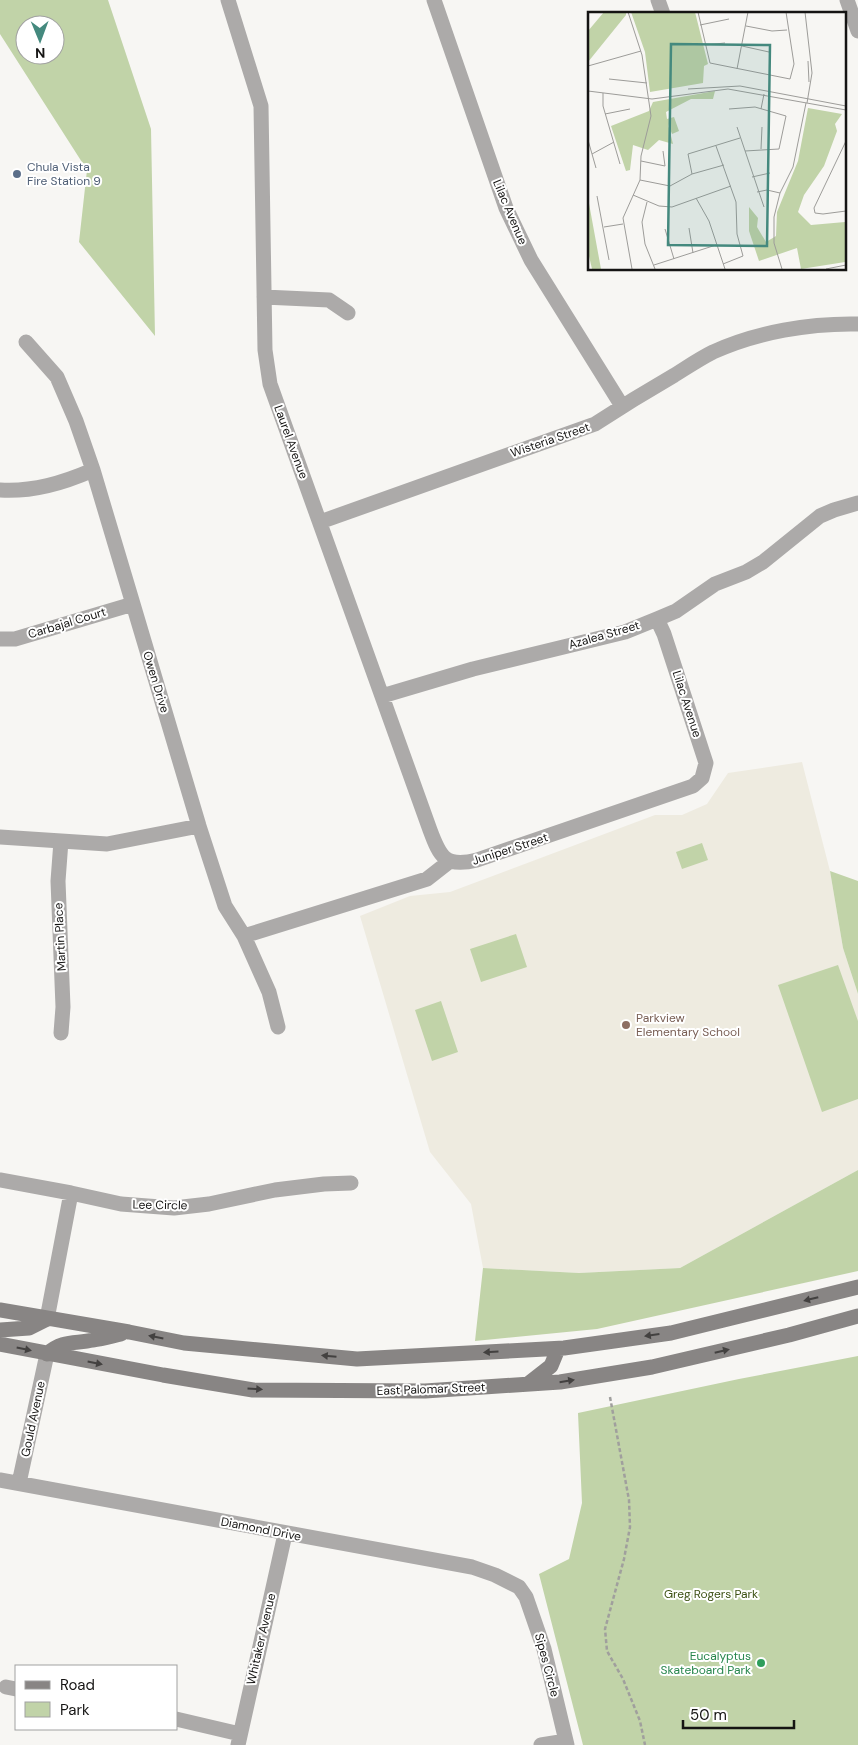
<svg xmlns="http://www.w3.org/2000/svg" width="858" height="1745" viewBox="0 0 858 1745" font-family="'DM Sans',sans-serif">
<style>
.built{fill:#eeebe0}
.green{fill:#c1d3a8;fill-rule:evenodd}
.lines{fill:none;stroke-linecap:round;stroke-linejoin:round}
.path{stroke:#a09f9d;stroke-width:2.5;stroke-dasharray:4 2.5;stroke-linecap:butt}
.minor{stroke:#acaaa9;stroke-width:15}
.secondary{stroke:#888584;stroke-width:15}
.oneway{fill:#434140}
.service-dot{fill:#5c6f8a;stroke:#fff;stroke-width:2}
.education-dot{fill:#8d6e63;stroke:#fff;stroke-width:2}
.leisure-dot{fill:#2e9e5b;stroke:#fff;stroke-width:2}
.labels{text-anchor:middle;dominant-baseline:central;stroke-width:4;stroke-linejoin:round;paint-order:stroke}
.service-label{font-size:12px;fill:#4e5e75;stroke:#fff;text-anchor:start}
.street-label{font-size:12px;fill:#151413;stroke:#fff}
.education-label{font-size:12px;fill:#785e54;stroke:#fff;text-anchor:start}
.park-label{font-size:12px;fill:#3c5013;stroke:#fff}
.leisure-label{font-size:12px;fill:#27864d;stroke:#fff;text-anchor:end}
.inset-road{fill:none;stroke:#9d9c99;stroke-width:1}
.view{fill:#44897e;fill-opacity:0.15;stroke:#44897e;stroke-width:2.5}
.inset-edge{fill:none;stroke:#151413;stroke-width:2.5}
</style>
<rect width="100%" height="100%" fill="#f7f6f3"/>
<path class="built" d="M 802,762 L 830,871 L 843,948 L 858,994 L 858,1170 L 680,1268 L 579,1273 L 483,1268 L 471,1204 L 430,1152 L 360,916 L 410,896 L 450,892 L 655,815 L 682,815 L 707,804 L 728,773 Z"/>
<path class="green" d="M 0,0 L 108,0 L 151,129 L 155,336 L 79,242 L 87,170 L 0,34 ZM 25,25 L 55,25 L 55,55 L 25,55 Z
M 702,843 L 708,860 L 682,869 L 676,852 Z
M 830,871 L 858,881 L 858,994 L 843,948 Z
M 516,934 L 527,967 L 481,982 L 470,949 Z
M 838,965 L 858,1021 L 858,1099 L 822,1112 L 778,985 Z
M 441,1001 L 458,1052 L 432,1061 L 415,1010 Z
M 858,1170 L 858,1271 L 597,1329 L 475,1341 L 483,1268 L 579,1273 L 680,1268 Z
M 858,1356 L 858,1745 L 583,1745 L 539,1574 L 569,1559 L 582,1503 L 578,1413 L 739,1379 Z"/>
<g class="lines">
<path class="path" d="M 610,1397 L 629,1500 L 630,1527 L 624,1559 L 605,1629 L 607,1651 L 623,1679 L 640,1721 L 645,1745"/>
<path class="minor" d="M 228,0 L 261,106 L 265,350 L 270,384 L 430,830 C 440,857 445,868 477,860 L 693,786 L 702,778 L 706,763 L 664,634 L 657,619
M 434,0 L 506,208 L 531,260 L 622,406
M 658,0 L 663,14
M 847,0 L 858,31
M 264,297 L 329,300 L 348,313
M 26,342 L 57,377 L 76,421 L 93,470 L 133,604 L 199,826 L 225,906 L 244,936 L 269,992 L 278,1027
M 0,490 C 33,492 63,483 93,470
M 320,522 L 595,424 C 621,407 647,391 673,376 C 686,368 699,359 713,352 C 757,332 810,323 858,324
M 0,639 L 15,639 L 133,604
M 382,696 L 473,669 L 625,632 L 657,619 L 676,611 L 715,584 L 746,572 L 763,562 L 820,516 L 834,510 L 858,503
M 0,837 L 107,844 L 199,826
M 244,936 L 427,879 L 450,861
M 61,1033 L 63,1007 L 58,881 L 61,841
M 0,1180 L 71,1193 L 121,1204 L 174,1208 L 209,1204 L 275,1190 L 324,1184 L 351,1183
M 47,1319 L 71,1193
M 0,1480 L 472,1567 L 495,1575 L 519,1587 L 526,1597 L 544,1649 L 567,1745
M 19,1483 L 47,1354
M 6,1687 L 16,1689
M 176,1719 L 240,1734
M 238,1745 L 285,1534
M 541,1745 L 566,1741"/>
<path class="secondary" d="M 0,1310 L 129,1332 L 184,1343 L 357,1359 L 564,1348 L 671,1333 L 858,1287
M 0,1330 L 29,1328 L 47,1319
M 0,1344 L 163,1375 L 253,1390 L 425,1391 L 560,1382 L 652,1367 L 789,1335 L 858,1316
M 47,1354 C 63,1340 75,1344 93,1340 C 103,1339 112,1336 121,1334
M 528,1384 L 551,1366 L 558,1349"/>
</g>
<defs><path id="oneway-solid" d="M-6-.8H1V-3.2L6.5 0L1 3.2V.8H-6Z" transform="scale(1.25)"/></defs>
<g class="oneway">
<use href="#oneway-solid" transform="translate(811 1299) rotate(166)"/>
<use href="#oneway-solid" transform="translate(652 1335) rotate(172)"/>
<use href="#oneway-solid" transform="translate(156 1337) rotate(-169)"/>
<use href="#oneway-solid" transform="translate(24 1349) rotate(12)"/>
<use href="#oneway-solid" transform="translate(722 1351) rotate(-13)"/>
<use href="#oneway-solid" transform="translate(491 1352) rotate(177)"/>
<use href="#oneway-solid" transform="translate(329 1356) rotate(-175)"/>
<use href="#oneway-solid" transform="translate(95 1363) rotate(11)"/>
<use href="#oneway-solid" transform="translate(567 1381) rotate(-9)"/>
<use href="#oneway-solid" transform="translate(255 1389) rotate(4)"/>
</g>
<circle class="service-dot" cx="17" cy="174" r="5"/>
<circle class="education-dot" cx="626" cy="1025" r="5"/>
<circle class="leisure-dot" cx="761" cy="1663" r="5"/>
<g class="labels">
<g class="service-label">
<text x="27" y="167">Chula Vista<tspan x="27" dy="14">Fire Station 9</tspan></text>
</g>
<g class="street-label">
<text transform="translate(510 212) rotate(67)">Lilac Avenue</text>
<text transform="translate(550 440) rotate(-19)">Wisteria Street</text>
<text transform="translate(291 442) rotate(70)">Laurel Avenue</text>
<text transform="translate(67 623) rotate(-17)">Carbajal Court</text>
<text transform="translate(604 635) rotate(-16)">Azalea Street</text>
<text transform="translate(156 682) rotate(73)">Owen Drive</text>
<text transform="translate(687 704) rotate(72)">Lilac Avenue</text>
<text transform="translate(510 849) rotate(-18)">Juniper Street</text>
<text transform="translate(60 937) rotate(-93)">Martin Place</text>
<text transform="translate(160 1205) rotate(1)">Lee Circle</text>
<text transform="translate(431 1389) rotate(-2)">East Palomar Street</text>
<text transform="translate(33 1419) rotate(-78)">Gould Avenue</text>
<text transform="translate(261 1529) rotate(11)">Diamond Drive</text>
<text transform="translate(261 1639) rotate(-77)">Whitaker Avenue</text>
<text transform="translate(547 1665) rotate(75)">Sipes Circle</text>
</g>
<g class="education-label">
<text x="636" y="1018">Parkview<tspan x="636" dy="14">Elementary School</tspan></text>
</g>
<g class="park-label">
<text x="711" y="1594">Greg Rogers Park</text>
</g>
<g class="leisure-label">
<text x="751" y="1656">Eucalyptus<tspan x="751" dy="14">Skateboard Park</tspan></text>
</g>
</g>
<g transform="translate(588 12)">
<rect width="258" height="258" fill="#f7f6f3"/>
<path d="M 16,0 L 38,0 L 38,3 L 0,50 L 0,19 ZM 43,0 L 107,0 L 120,52 L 116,54 L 115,71 L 62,80 L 57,40 ZM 127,79 L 125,87 L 103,87 L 78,100 L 79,107 L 86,105 L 91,119 L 84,122 L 80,112 L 85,132 L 71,128 L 60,138 L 45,133 L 42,158 L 38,159 L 23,114 L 61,99 L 65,90 ZM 220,96 L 254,102 L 247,112 L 249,119 L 236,154 L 216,183 L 210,200 L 223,213 L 257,210 L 257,250 L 213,257 L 209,236 L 171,249 L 161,219 L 161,195 L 170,206 L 169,215 L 178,230 L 188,224 L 189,200 L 210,149 ZM 0,186 L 13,257 L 4,257 L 1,244 Z" fill="#c1d3a8"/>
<path class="inset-road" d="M 40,0 L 54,43 L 63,104 L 53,144 L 52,168 L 35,206 L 44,257M 110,0 L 122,51 L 202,67 L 206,52 L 198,0M 217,0 L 224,61 L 219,91M 112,13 L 141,7M 158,14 L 184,19 L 199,18M 117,33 L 137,31M 154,34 L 181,40M 220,49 L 221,70M 0,54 L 53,39M 149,57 L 160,0M 21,67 L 59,71M 100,77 L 152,74 L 258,94M 0,79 L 64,87 L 140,77 L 258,98M 15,81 L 15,94 L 32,152M 141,97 L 167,95 L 198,104 L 191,137 L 157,139M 173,97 L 176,82M 17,102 L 42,97M 149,115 L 176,195M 0,128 L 8,156M 258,129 L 226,196 L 227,201 L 235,202 L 258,199M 128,134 L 148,190 L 149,222 L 155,244 L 135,252M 173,137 L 174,115M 4,142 L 26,130M 53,149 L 77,154 L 75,139M 104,162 L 100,142 L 152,126M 164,165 L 182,161M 52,168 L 82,174 L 104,162 L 136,153M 169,180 L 179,178 L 192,181M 45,183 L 71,194 L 84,195 L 143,174M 9,184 L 21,248M 108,186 L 121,209 L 137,257M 59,190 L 54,210 L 57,232 L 67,257M 16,215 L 35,212M 101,216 L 105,241M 77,217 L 86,247M 66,253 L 128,233M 194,257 L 186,231 L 186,205 L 192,181 L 205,155 L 218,91M 238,257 L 258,253"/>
<path class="view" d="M 83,32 L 182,33 L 179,234 L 80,233 Z"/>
<rect width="258" height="258" class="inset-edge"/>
</g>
<rect x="15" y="1665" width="162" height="65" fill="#ffffff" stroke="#a1a1a1"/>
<rect x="25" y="1681" width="25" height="8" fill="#888584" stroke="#a1a1a1"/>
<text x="60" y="1690" font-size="15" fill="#151413">Road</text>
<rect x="25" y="1702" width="25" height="15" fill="#c1d3a8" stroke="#a1a1a1"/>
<text x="60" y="1715" font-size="15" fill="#151413">Park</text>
<g transform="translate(40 40) rotate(179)"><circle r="24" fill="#ffffff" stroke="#a1a1a1"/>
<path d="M0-4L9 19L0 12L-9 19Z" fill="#44897e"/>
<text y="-8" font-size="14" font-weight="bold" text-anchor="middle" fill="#151413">N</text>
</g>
<path d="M683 1720v8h111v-8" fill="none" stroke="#151413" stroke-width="2.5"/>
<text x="690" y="1720" font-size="15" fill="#151413" stroke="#ffffff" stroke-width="4" paint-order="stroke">50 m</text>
</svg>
